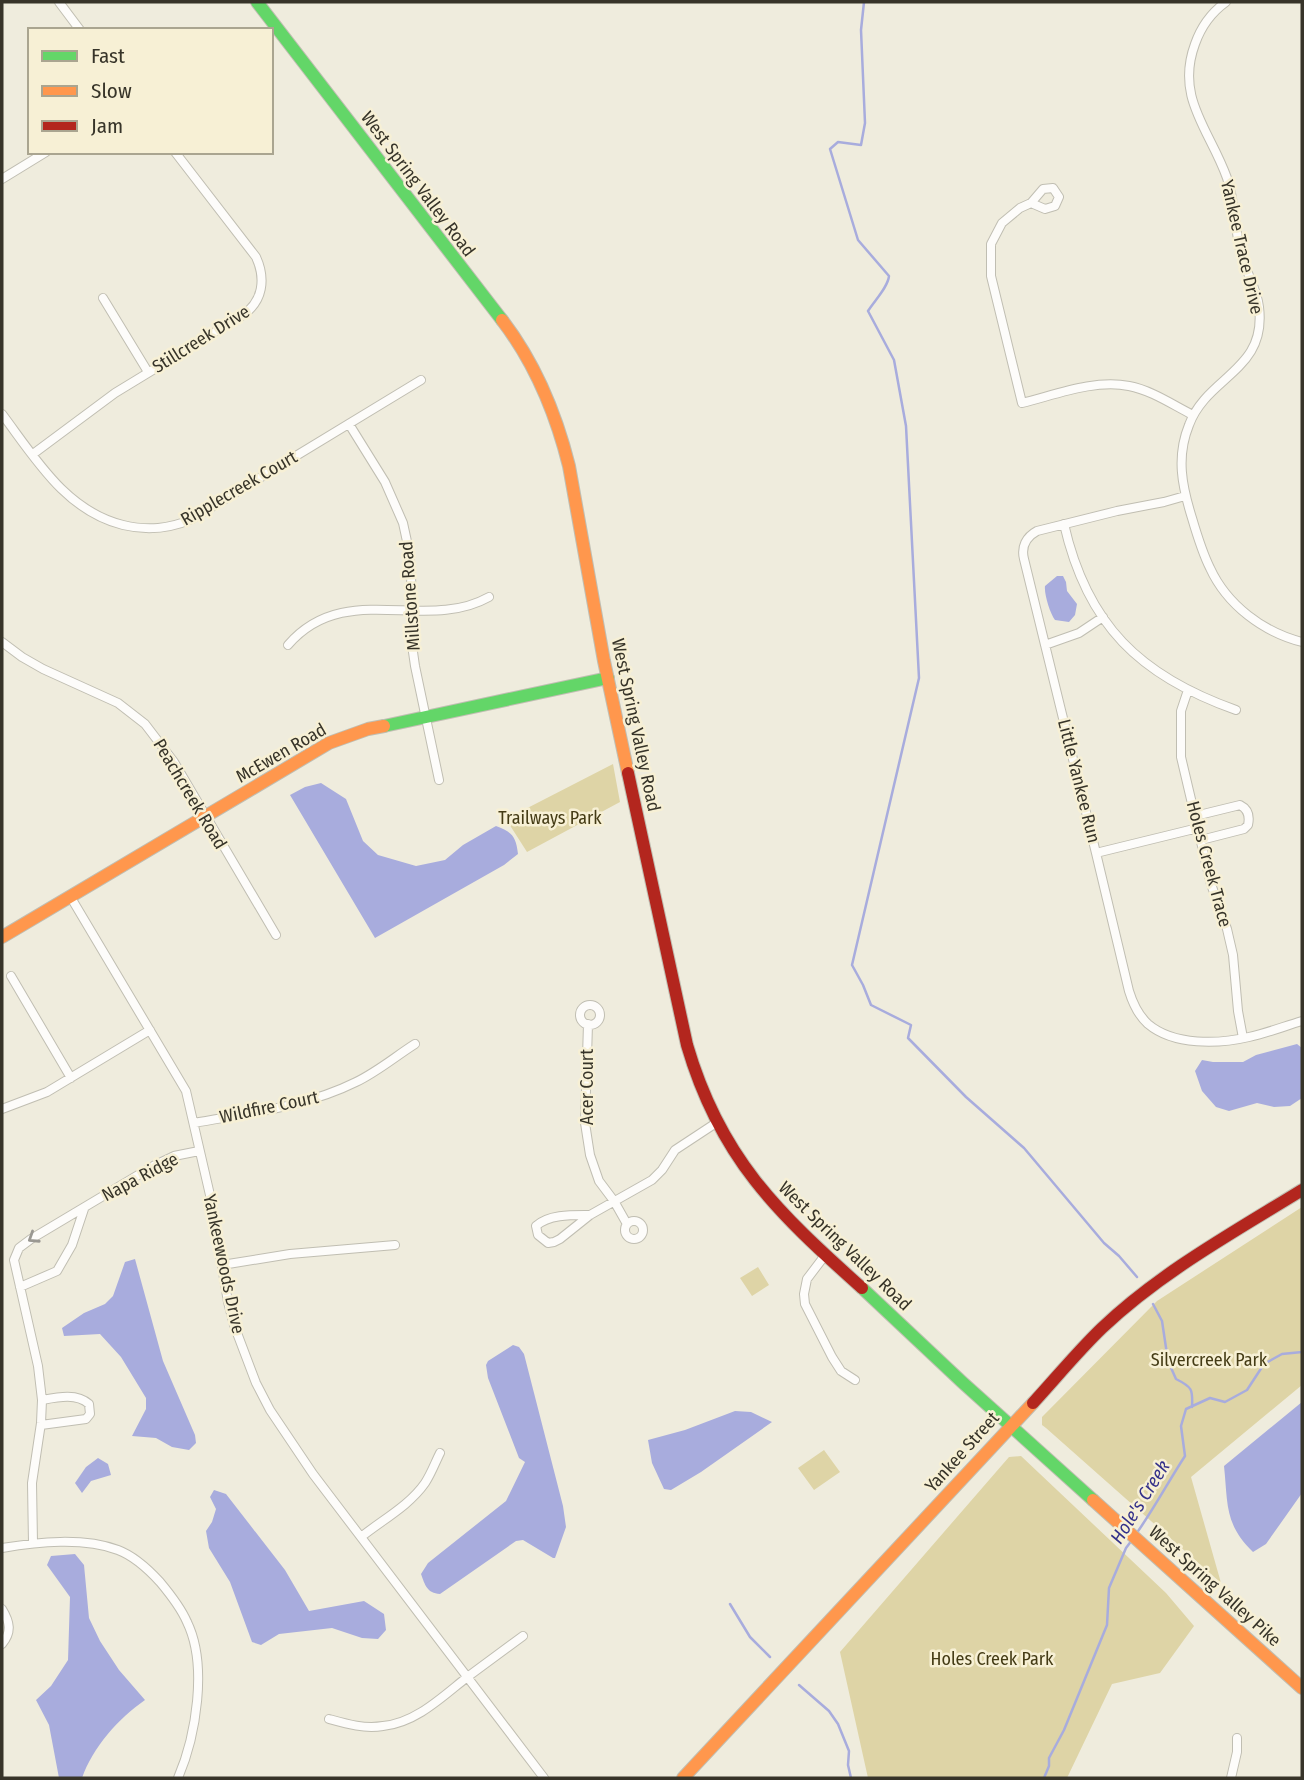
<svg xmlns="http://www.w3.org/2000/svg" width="1304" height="1780" viewBox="0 0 1304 1780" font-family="'Fira Sans Condensed',sans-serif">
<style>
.green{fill:#ded4a6}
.water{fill:#a8acdd}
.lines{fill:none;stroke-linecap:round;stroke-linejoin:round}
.stream{stroke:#a8acdd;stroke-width:2.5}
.street-casing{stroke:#c0beb2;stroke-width:10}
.fast-casing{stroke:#c0beb2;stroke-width:14}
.slow-casing{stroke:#c0beb2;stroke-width:14}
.jam-casing{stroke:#c0beb2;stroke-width:14}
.street{stroke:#fdfcfa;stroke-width:8}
.fast{stroke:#63d668;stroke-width:12}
.slow{stroke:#ff974d;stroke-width:12}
.jam{stroke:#b3261e;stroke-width:12}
.oneway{stroke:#9a9892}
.labels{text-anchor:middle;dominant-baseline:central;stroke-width:5;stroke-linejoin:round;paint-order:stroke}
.street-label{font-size:18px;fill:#373429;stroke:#f7f0d5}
.park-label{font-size:18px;fill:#443b15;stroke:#f7f0d5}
.water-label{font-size:19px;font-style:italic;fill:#35328a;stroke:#f7f0d5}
</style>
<rect width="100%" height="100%" fill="#efecdd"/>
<path class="green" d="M 613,764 L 620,802 L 527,852 L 506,819 Z
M 1302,1207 L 1302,1385 L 1191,1477 L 1221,1583 L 1046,1428 L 1042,1425 L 1042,1417 L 1157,1301 Z
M 758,1267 L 769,1285 L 752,1296 L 740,1278 Z
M 824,1450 L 840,1472 L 814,1490 L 798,1468 Z
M 1021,1456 L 1166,1593 L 1194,1626 L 1160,1673 L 1112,1684 L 1067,1778 L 868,1778 L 840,1652 L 1009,1457 Z"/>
<path class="water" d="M 1057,576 L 1063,576 L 1066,582 L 1067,591 L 1077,604 L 1075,615 L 1069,622 L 1055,620 C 1050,613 1044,594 1045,586 Z
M 321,783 L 346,799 L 363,841 L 378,855 L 416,866 L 445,860 L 463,845 L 496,826 C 512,832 516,836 518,854 L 504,865 L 375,938 L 290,795 L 305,787 Z
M 1297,1044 L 1302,1048 L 1302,1098 L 1290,1106 L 1274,1107 L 1257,1103 L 1229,1111 L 1216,1107 L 1202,1091 L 1195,1071 L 1202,1060 L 1213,1062 L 1243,1062 L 1256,1055 Z
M 135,1259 L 163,1361 L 195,1435 L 196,1443 L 189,1450 L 172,1447 L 156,1438 L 132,1436 L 146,1409 L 146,1398 L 121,1357 L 100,1334 L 64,1336 L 62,1328 L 84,1313 L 105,1304 L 113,1296 L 125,1262 Z
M 513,1345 L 519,1347 L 524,1354 L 563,1506 L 566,1527 L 555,1558 L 553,1558 L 523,1540 L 516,1541 L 440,1594 C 427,1593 425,1585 421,1574 L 428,1563 L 506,1501 L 525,1462 L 519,1458 L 488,1378 L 486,1365 L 488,1361 Z
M 1302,1402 L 1302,1493 L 1266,1544 L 1253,1552 C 1224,1524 1228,1503 1224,1466 Z
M 735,1411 L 751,1412 L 772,1422 L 701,1472 L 671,1490 L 664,1489 L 652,1463 L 648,1440 L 685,1430 Z
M 98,1458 L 108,1464 L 111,1475 L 91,1481 L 82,1493 L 75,1483 L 86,1467 Z
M 214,1490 L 226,1494 L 285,1570 L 309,1611 L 364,1601 L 384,1614 L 386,1630 L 378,1639 L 362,1638 L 332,1628 L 279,1634 L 261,1645 L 252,1642 L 230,1582 L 209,1548 L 206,1531 L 212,1522 L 216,1509 L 210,1497 Z
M 75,1554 L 84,1565 L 89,1618 L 100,1641 L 119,1670 L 145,1700 C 118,1719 93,1747 82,1778 L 59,1778 L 49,1725 L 36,1700 L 51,1686 L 68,1660 L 70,1597 L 47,1565 L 51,1556 Z"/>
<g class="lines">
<path class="stream" d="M 864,2 L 861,30 L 865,123 L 861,145 L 838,142 L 830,149 L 858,240 L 889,276 C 888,287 875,300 868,311 L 894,360 L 906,426 L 919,678 L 852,965 L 863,985 L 871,1005 L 911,1025 L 908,1038 L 966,1097 L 1024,1148 L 1104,1243 L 1119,1256 L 1137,1277
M 1153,1304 L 1162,1321 L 1168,1361 L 1176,1379 C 1192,1387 1193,1389 1192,1407
M 1136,1534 C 1154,1509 1168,1482 1185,1456 L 1181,1426 L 1186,1409 L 1210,1398 L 1225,1402 L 1247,1390 L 1264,1364 L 1282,1354 L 1302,1352
M 730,1604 L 750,1637 L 770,1657
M 799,1685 L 829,1711 L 838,1724 L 849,1751 L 848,1765 L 851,1778
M 1044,1778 L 1049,1766 L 1049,1758 L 1064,1730 L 1107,1625 L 1109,1588 L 1126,1548 L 1132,1540"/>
<g class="street-casing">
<path id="street" d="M 59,2 L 80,30
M 1226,2 C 1212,12 1201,27 1195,44 C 1175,98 1210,130 1227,178 C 1236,204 1234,231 1242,257 C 1247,274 1257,289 1259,307 C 1267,371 1207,376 1189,425 C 1176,457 1182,486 1192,518 C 1197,535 1202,552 1210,568 C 1227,605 1263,632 1302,642
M 2,179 L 46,152
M 1031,203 L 1045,209 L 1055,206 L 1059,197 L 1053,188 L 1043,189 L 1031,203 L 1020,208 L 1002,223 L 991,244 L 991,276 L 1022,403 C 1055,395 1094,379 1129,386 C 1151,390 1173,405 1193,415
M 103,298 L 148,372
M 2,414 C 35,458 66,511 123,525 C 148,531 169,529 192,519 L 421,380
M 349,424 L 385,482 L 403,523 L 408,546 L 411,568 L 412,645 L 415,666 L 439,780
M 33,454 L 115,393 L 243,315 C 263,301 266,279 256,257 L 175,152
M 1185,496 L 1164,502 L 1117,511 L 1037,531 C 1026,537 1021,547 1024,559 L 1096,853 L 1129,991 C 1133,1004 1138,1015 1148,1024 C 1174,1046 1219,1044 1249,1037 C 1267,1033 1285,1026 1302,1021
M 1064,524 C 1087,625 1140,676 1236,710
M 2,642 L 22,657 L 43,669 L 118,703 L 145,724 L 174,762 L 276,935
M 288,645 C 345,579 425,633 489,597
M 1045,645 L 1079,633 L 1103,617
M 1188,690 L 1181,711 L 1181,757 L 1211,884 L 1227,929 L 1233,955 L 1238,1011 L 1243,1038
M 1195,816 L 1240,805 C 1248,809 1250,816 1248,825 L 1244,829 L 1201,840
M 1096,853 L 1198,828
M 70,896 L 186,1091 L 210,1195 L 228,1302 L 234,1325 L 256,1383 L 270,1410 L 313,1474 L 544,1778
M 11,976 L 71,1078
M580 1015a10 10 0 1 1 20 0a10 10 0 1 1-20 0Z
M 588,1024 L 585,1123 L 590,1155 L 599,1181 L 614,1201 L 627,1224
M 2,1109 L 47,1092 L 150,1030
M 194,1123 C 249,1113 306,1107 356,1082 C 377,1072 396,1056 415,1044
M 590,1215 C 573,1215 549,1214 536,1226 L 538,1235 L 548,1243 L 554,1242 L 560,1239 L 590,1215 L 652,1180 L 662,1170 L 675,1150 L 716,1123
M625 1230a9 9 0 1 1 18 0a9 9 0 1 1-18 0Z
M 826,1254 L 807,1279 L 804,1294 L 805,1304 L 832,1357 L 841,1371 L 855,1380
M 222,1265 L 290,1254 L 395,1245
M 20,1287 L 57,1271 L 72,1245 L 84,1209
M 41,1425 L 86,1419 L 90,1414 L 89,1404 C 77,1393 58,1397 42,1400
M 361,1537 C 382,1520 409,1506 425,1483 C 431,1474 435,1463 440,1453
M 33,1543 L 32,1483 L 41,1423 L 42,1400 L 38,1366 L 14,1260 L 19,1248 L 31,1239 L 155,1165 L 174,1156 L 199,1151
M 2,1548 C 38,1542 83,1537 118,1550 C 134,1556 149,1570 160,1582 C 170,1594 181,1608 187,1622 C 208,1665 196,1736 178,1778
M 2,1609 C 10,1622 12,1632 2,1644
M 329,1719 C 347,1724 364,1729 383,1726 C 415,1723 441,1698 466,1678 C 485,1664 504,1650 523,1636
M 1231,1778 L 1237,1752 L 1237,1738"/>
</g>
<g class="fast-casing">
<path id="fast" d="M 257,2 L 502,320
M 384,726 L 608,678
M 862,1288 L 962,1382 L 1093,1500"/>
</g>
<g class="slow-casing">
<path id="slow" d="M 502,320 C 535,363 556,414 569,466 L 604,661 L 628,773
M 2,937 L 329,743 L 368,729 L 384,726
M 1093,1500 L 1302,1688
M 683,1778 L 1033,1403"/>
</g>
<g class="jam-casing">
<path id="jam" d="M 628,773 L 687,1045 C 720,1158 777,1212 862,1288
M 1033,1403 C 1056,1378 1078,1351 1102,1328 C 1161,1272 1234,1232 1302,1190"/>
</g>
<use href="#street" class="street"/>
<use href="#fast" class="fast"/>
<use href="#slow" class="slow"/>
<use href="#jam" class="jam"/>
</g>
<defs><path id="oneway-chevron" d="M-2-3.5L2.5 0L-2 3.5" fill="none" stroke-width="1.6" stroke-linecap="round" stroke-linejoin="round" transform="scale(1.75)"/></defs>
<use class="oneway" href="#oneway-chevron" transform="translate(33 1238) rotate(147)"/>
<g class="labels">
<g class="street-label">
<text transform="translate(418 184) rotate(53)">West Spring Valley Road</text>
<text transform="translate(1242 247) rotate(77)">Yankee Trace Drive</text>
<text transform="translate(201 339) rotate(-32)">Stillcreek Drive</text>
<text transform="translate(239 488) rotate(-30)">Ripplecreek Court</text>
<text transform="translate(410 596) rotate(-94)">Millstone Road</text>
<text transform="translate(636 725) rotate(78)">West Spring Valley Road</text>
<text transform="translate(281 753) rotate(-30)">McEwen Road</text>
<text transform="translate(1079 781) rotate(76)">Little Yankee Run</text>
<text transform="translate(190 794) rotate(59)">Peachcreek Road</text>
<text transform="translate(1209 864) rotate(75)">Holes Creek Trace</text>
<text transform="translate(587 1087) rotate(-90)">Acer Court</text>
<text transform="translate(269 1107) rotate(-12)">Wildfire Court</text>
<text transform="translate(140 1177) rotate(-28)">Napa Ridge</text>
<text transform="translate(845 1246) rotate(44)">West Spring Valley Road</text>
<text transform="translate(224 1264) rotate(78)">Yankeewoods Drive</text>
<text transform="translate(962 1452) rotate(-48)">Yankee Street</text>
<text transform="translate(1215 1586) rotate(42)">West Spring Valley Pike</text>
</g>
<g class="park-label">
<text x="550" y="818">Trailways Park</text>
<text x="1209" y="1360">Silvercreek Park</text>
<text x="992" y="1659">Holes Creek Park</text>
</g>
<g class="water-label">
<text transform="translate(1140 1502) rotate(-58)">Hole's Creek</text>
</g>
</g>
<rect width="1304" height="1780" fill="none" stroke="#373429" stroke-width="7"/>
<rect x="28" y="28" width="245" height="126" fill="#f7f0d5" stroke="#aaa590" stroke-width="2"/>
<rect x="42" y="51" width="35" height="10" fill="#63d668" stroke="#aaa590" stroke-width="2"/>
<text x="91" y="63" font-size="21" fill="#373429">Fast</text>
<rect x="42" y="86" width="35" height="10" fill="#ff974d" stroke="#aaa590" stroke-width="2"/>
<text x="91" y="98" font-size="21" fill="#373429">Slow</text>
<rect x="42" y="121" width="35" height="10" fill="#b3261e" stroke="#aaa590" stroke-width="2"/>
<text x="91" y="133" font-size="21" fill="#373429">Jam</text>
</svg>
